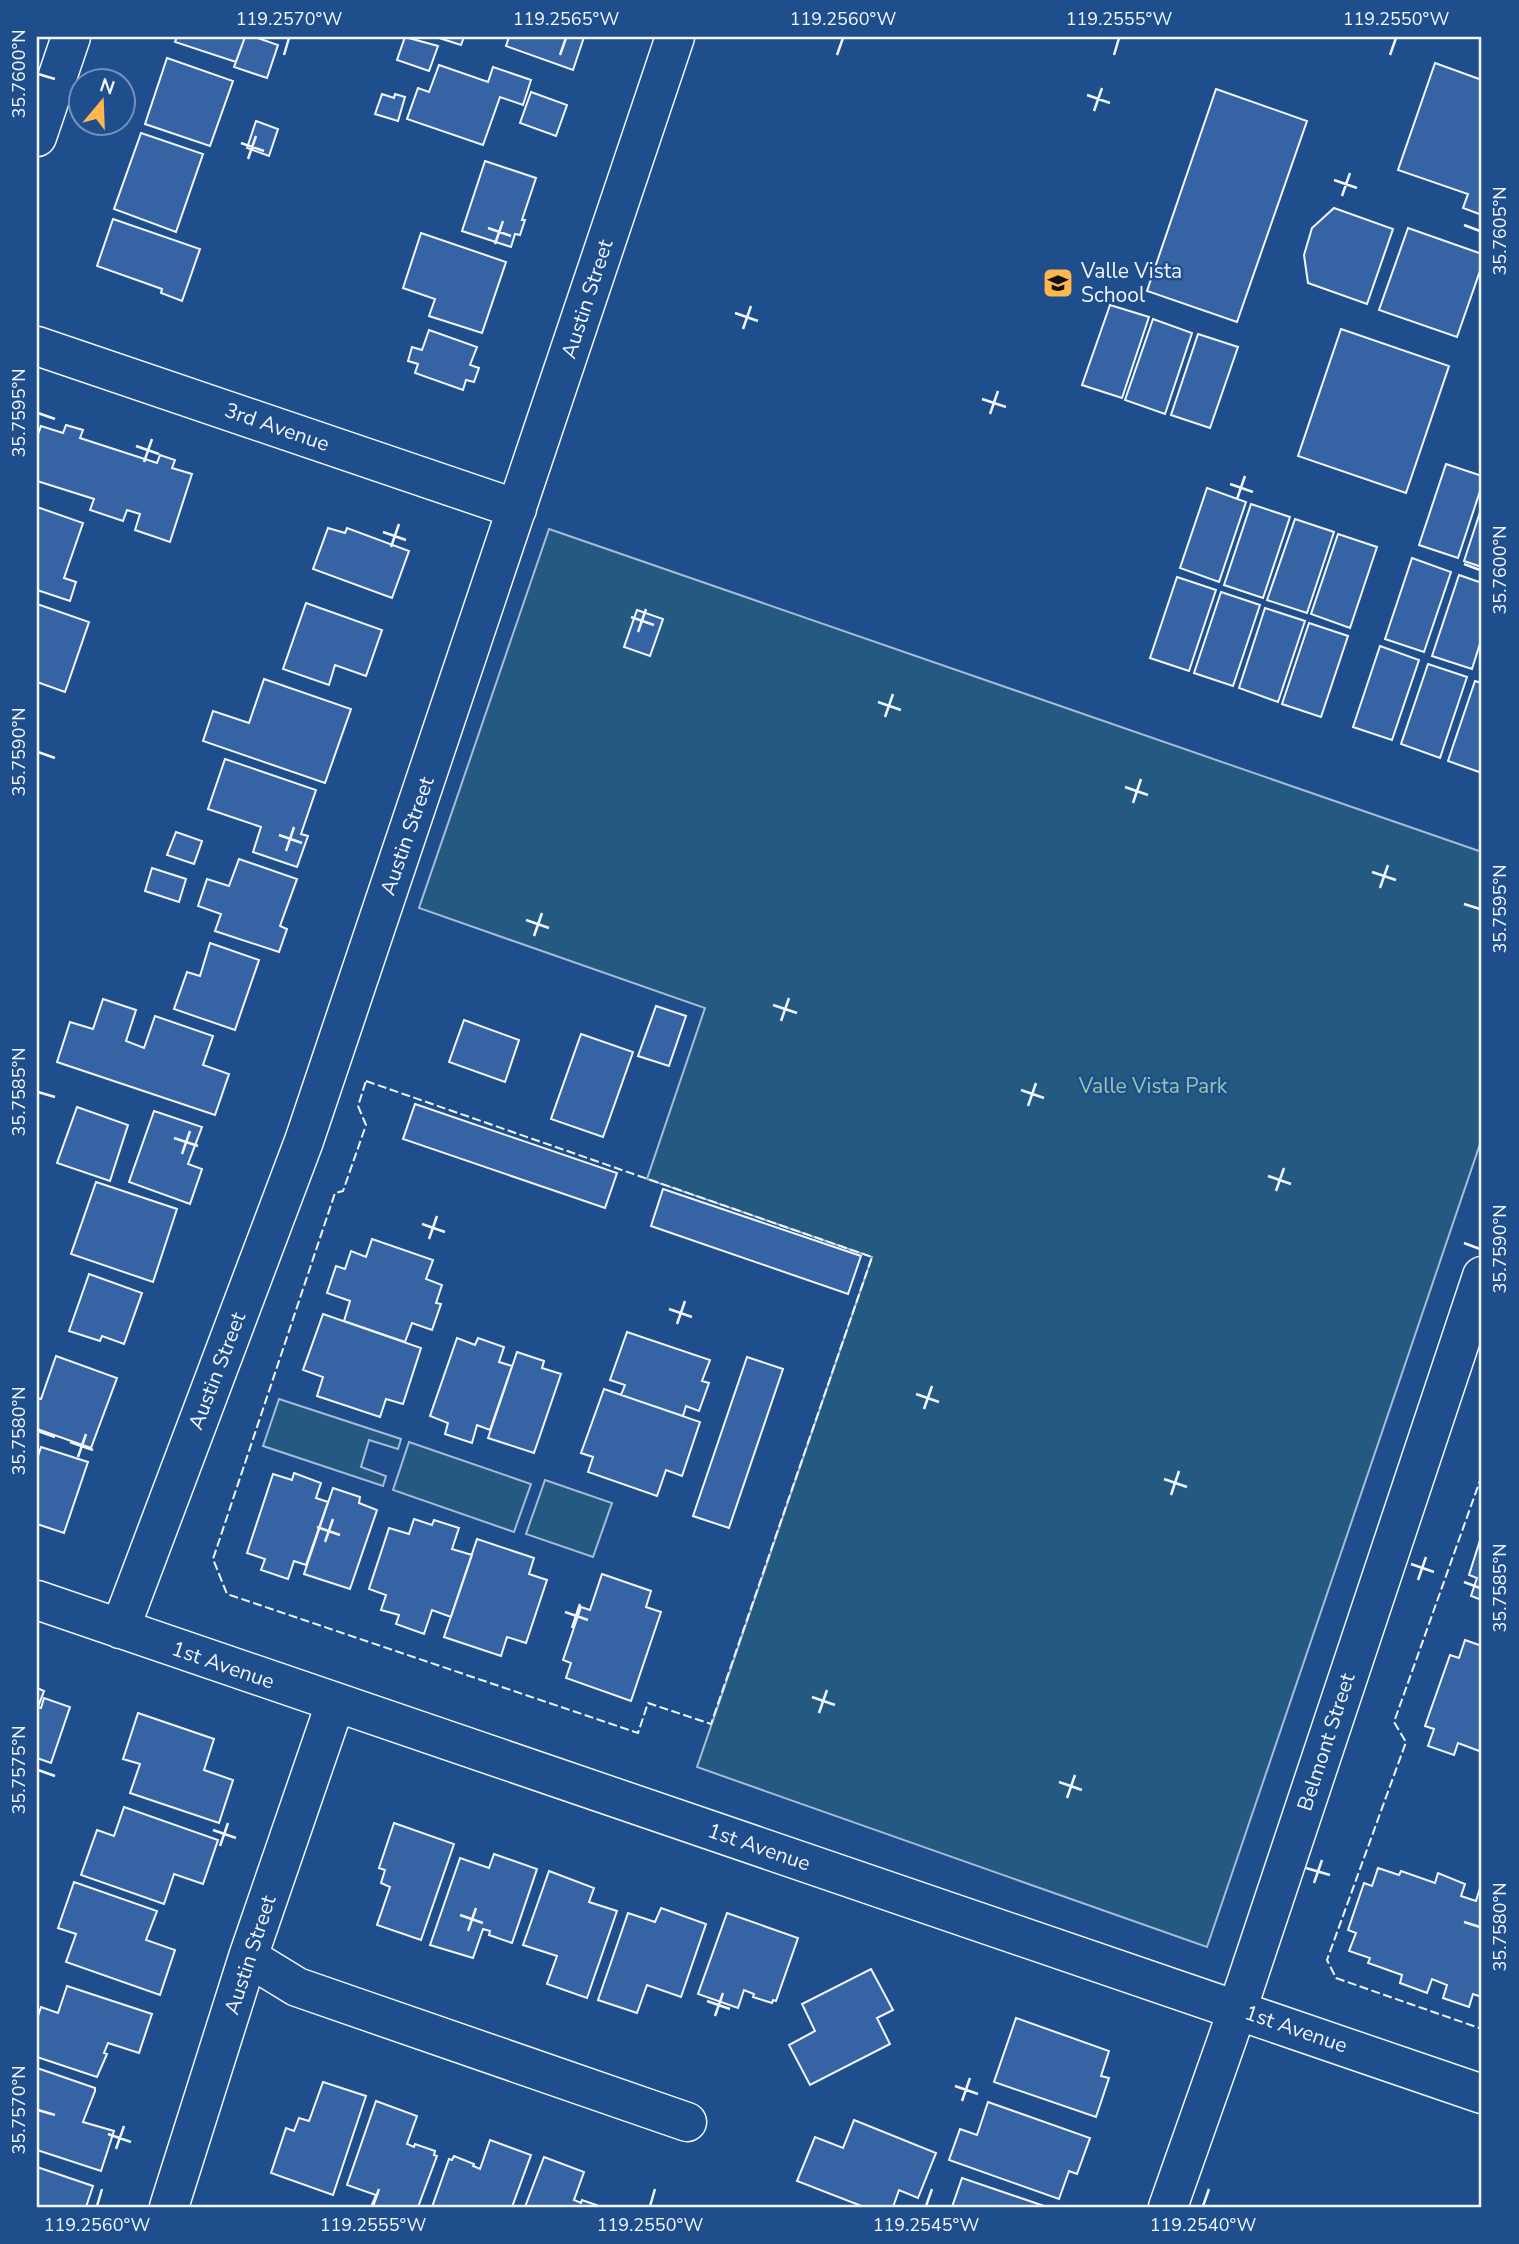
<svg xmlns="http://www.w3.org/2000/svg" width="1519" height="2244" viewBox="0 0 1519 2244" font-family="'Nunito Sans',sans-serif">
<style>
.green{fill:#245a82;stroke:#a8bbd7;stroke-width:2}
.building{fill:#3563a3;stroke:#f2f6ff;stroke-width:2}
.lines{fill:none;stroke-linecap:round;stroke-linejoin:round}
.minor-casing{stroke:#f2f6ff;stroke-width:41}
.minor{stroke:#1f4e8c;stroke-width:38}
.fence{stroke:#f2f6ff;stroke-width:2;stroke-dasharray:9 3.5;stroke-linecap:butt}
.ticks{fill:none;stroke:#f2f6ff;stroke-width:2.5}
.labels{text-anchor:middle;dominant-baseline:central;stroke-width:5;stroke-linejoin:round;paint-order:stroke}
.poi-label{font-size:21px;fill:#f2f6ff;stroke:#1f4e8c;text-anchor:start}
.street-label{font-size:21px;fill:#f2f6ff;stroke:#1f4e8c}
.park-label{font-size:21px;fill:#97c8a6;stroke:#1f4e8c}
.neatline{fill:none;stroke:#f2f6ff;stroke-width:2.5}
.ticks-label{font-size:18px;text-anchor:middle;fill:#f2f6ff}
</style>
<rect width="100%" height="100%" fill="#1f4e8c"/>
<path class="green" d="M 549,529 L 1482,852 L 1482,1138 L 1207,1947 L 697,1767 L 872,1257 L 647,1179 L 705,1008 L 419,908 Z
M 279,1399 L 401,1439 L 398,1449 L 369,1440 L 361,1467 L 386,1476 L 383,1486 L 263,1446 Z
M 409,1442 L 531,1484 L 514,1532 L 393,1490 Z
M 545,1480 L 612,1503 L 593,1557 L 526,1534 Z"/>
<path class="building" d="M 177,37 L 245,37 L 236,62 L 175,42 Z
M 245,37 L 255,37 L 278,45 L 267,78 L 234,67 Z
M 405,37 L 438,46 L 429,71 L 397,60 Z
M 436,37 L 464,37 L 461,45 Z
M 509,37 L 584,37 L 573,70 L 506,46 Z
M 167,58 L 233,81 L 210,146 L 145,124 Z
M 1435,63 L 1482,80 L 1482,215 L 1463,208 L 1468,194 L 1398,170 Z
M 439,65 L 488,82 L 493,67 L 531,80 L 523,105 L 500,97 L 483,145 L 407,119 L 418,88 L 429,92 Z
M 1216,89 L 1307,121 L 1237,322 L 1147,291 Z
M 531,92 L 567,105 L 556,136 L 520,123 Z
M 382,94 L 394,98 L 395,94 L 405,97 L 398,121 L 375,114 Z
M 256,121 L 278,129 L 269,156 L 247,148 Z
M 141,133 L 203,154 L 176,232 L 114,209 Z
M 485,161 L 536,178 L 522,220 L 525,220 L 520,235 L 515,234 L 511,247 L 462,231 Z
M 1334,208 L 1393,229 L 1367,304 L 1308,283 L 1304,255 L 1312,228 Z
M 113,219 L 200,249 L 182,301 L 161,293 L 162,289 L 97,266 Z
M 1408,228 L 1482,254 L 1482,265 L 1457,337 L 1379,310 Z
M 421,233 L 506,262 L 482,333 L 429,316 L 435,299 L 403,288 Z
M 1110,305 L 1149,317 L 1122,398 L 1082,385 Z
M 1153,319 L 1192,333 L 1165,414 L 1125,400 Z
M 1341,329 L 1449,366 L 1406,493 L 1298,456 Z
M 429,330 L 477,347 L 470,365 L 479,368 L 474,382 L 466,380 L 463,390 L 415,373 L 418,364 L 408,361 L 412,347 L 422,350 Z
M 1198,334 L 1238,347 L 1210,428 L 1171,415 Z
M 66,425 L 83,430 L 80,438 L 157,463 L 160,455 L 175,460 L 172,468 L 192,474 L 170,542 L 135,530 L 140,514 L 127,510 L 123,521 L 90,510 L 94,499 L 37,481 L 37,437 L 41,426 L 63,433 Z
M 1446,464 L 1482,476 L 1482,485 L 1458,558 L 1419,545 Z
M 1207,488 L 1246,502 L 1219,582 L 1180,568 Z
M 1251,504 L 1290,517 L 1263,598 L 1224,585 Z
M 1482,506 L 1482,567 L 1464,561 Z
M 37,507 L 83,523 L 64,578 L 76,582 L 70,601 L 37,590 Z
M 1295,519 L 1334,532 L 1307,613 L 1267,600 Z
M 328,528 L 345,533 L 347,528 L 409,551 L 392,598 L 313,569 Z
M 1338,534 L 1377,547 L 1350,628 L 1311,614 Z
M 1412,558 L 1451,572 L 1424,652 L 1385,639 Z
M 1459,575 L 1482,583 L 1482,637 L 1472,669 L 1432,656 Z
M 1177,577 L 1216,590 L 1189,671 L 1150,658 Z
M 1221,592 L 1260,605 L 1233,686 L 1194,673 Z
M 306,603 L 382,630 L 366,676 L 335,665 L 329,685 L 283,669 Z
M 37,604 L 89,622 L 65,692 L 37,682 Z
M 1265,608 L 1305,621 L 1278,702 L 1239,688 Z
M 637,610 L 663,619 L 650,656 L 624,647 Z
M 1309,623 L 1348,636 L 1321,717 L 1282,704 Z
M 1380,646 L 1419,660 L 1392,740 L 1353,727 Z
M 1428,664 L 1467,677 L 1440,758 L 1401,744 Z
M 264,679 L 351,709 L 325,783 L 203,741 L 213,711 L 249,723 Z
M 1475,681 L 1482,683 L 1482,773 L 1448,761 Z
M 225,759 L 316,790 L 301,834 L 308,836 L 297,867 L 253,852 L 261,827 L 208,809 Z
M 176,832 L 202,841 L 194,864 L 167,855 Z
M 239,859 L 297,879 L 280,926 L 287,929 L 279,952 L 215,931 L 221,914 L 198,906 L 207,879 L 229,886 Z
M 152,868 L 186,879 L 179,902 L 145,891 Z
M 210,943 L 259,960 L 235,1030 L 174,1009 L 187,972 L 200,976 Z
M 103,999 L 136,1010 L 126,1041 L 144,1048 L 155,1016 L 213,1036 L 203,1065 L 229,1074 L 215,1115 L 57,1062 L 70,1022 L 93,1029 Z
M 656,1006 L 686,1016 L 669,1066 L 638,1056 Z
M 464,1020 L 519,1040 L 505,1082 L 449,1062 Z
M 581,1034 L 633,1052 L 603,1137 L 551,1119 Z
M 415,1104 L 617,1173 L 605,1208 L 403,1139 Z
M 77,1107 L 128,1125 L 110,1181 L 57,1163 Z
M 154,1111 L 202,1127 L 188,1164 L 202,1169 L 190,1204 L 129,1182 Z
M 96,1182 L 177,1209 L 153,1282 L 71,1254 Z
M 663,1189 L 861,1256 L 848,1294 L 651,1226 Z
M 372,1239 L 433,1260 L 426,1279 L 442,1285 L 436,1303 L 441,1304 L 432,1330 L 412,1323 L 405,1342 L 344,1321 L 350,1301 L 327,1293 L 336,1266 L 345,1269 L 351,1251 L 366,1257 Z
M 89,1274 L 142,1293 L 124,1344 L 102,1336 L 100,1341 L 69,1331 Z
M 323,1314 L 421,1348 L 403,1404 L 386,1399 L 380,1417 L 317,1396 L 323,1377 L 303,1370 Z
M 627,1332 L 710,1360 L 702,1381 L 709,1383 L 699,1411 L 686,1406 L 683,1416 L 621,1395 L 625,1385 L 610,1380 Z
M 457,1338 L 475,1345 L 478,1338 L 504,1347 L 499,1362 L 512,1366 L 490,1430 L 477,1425 L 472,1443 L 445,1434 L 448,1423 L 430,1416 Z
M 517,1352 L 544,1361 L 542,1368 L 561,1374 L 534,1453 L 488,1438 Z
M 56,1356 L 117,1378 L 91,1448 L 37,1429 L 37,1398 L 41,1399 Z
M 747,1357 L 783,1369 L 729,1528 L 693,1516 Z
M 604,1389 L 700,1422 L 682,1476 L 666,1470 L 657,1496 L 588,1472 L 593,1457 L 581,1453 Z
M 41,1447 L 88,1462 L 64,1533 L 37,1524 L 37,1459 Z
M 294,1473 L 321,1483 L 316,1498 L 328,1502 L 306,1565 L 294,1561 L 288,1579 L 261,1570 L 265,1559 L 247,1553 L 273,1474 L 292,1480 Z
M 333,1488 L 360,1497 L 359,1503 L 377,1510 L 350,1589 L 304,1574 Z
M 414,1519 L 432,1525 L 434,1520 L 459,1528 L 452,1549 L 472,1555 L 451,1617 L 432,1610 L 424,1634 L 396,1624 L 399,1615 L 381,1610 L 386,1595 L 369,1589 L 389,1528 L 409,1534 Z
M 1482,1534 L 1482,1600 L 1471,1596 L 1477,1578 L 1469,1575 Z
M 477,1539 L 534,1558 L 529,1574 L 547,1580 L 526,1643 L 507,1637 L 501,1656 L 444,1637 Z
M 602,1574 L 651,1591 L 646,1607 L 661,1612 L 631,1701 L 566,1678 L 571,1663 L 563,1660 L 581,1607 L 590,1610 Z
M 1465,1640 L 1482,1646 L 1482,1752 L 1458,1743 L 1454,1755 L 1428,1746 L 1434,1729 L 1425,1726 L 1450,1655 L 1459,1658 Z
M 37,1688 L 44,1691 L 38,1707 L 41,1708 L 44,1698 L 70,1707 L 51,1763 L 37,1758 Z
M 138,1713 L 214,1739 L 204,1770 L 233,1780 L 219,1823 L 130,1793 L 140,1764 L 123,1759 Z
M 124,1807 L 218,1840 L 203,1884 L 174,1874 L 164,1904 L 81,1875 L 97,1830 L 114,1836 Z
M 394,1823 L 454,1844 L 421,1940 L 377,1925 L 390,1887 L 381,1883 L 385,1870 L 379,1868 Z
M 494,1854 L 537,1869 L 512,1943 L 489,1935 L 490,1931 L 483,1929 L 473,1958 L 430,1945 L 460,1858 L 489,1868 Z
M 1378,1868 L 1399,1875 L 1401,1871 L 1435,1883 L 1438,1873 L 1465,1884 L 1461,1896 L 1476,1901 L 1480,1888 L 1482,1889 L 1482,1997 L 1473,1994 L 1469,2007 L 1443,1998 L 1447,1985 L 1432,1979 L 1427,1993 L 1400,1983 L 1402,1975 L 1368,1963 L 1370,1958 L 1349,1951 L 1356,1933 L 1348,1930 L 1364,1883 L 1372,1886 Z
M 549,1871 L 594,1888 L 589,1902 L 617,1911 L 587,1998 L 547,1984 L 557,1956 L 523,1945 Z
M 74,1882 L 157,1911 L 146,1940 L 175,1950 L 160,1995 L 66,1962 L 76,1934 L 58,1928 Z
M 661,1908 L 706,1924 L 681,1997 L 647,1985 L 637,2013 L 598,2000 L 628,1913 L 655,1922 Z
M 727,1913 L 798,1938 L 776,2001 L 773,2000 L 772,2003 L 753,1997 L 754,1994 L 744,1990 L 738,2008 L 698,1994 Z
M 871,1969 L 893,2010 L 877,2018 L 890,2044 L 810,2085 L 789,2045 L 815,2031 L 802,2004 Z
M 67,1986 L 152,2014 L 139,2053 L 108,2043 L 104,2053 L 107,2054 L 97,2077 L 37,2057 L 37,2019 L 41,2007 L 58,2013 Z
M 1016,2018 L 1109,2051 L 1101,2076 L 1109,2078 L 1096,2117 L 994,2082 Z
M 37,2068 L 95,2088 L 95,2091 L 83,2122 L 114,2131 L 101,2171 L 37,2150 Z
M 323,2082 L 366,2096 L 333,2195 L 271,2173 L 286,2128 L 294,2131 L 299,2118 L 309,2121 Z
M 376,2101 L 417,2116 L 407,2144 L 414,2147 L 415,2144 L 435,2151 L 434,2155 L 437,2156 L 418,2207 L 371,2207 L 376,2195 L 347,2185 Z
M 988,2102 L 1090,2138 L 1077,2174 L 1069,2171 L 1059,2199 L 949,2160 L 960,2129 L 977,2135 Z
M 854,2120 L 936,2153 L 918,2198 L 899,2190 L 893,2207 L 864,2207 L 797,2181 L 815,2137 L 843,2148 Z
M 490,2140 L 531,2155 L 512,2207 L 432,2207 L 449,2159 L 452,2160 L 454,2156 L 474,2164 L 473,2166 L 480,2169 Z
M 544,2157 L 584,2172 L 574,2200 L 581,2203 L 582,2200 L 602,2207 L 525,2207 Z
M 37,2167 L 93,2186 L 86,2207 L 37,2207 Z
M 962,2178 L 1047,2207 L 952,2207 Z"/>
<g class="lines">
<g class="minor-casing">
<path id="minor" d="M 37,137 L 71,37
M 37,346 L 517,509
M 37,1600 C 518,1767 1001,1928 1482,2094
M 120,1629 L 304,1141 L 675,37
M 248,1957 L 297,1987 L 687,2122
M 169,2207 L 248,1957 L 335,1704
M 1168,2207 L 1228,2037 L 1482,1276"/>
</g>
<use href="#minor" class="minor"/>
<path class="fence" d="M 366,1081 L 872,1257 L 711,1724 L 648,1703 L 638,1733 L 227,1594 L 213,1559 L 335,1193 L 343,1191 L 366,1125 L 358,1106 Z
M 1482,1475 L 1394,1722 L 1406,1742 L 1327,1960 L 1336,1978 L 1482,2029"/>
</g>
<path class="ticks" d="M 284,55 L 289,38M 560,55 L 566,38M 837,55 L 843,38M 1114,55 L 1119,38M 1390,55 L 1396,38M 38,74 L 55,79M 1087,95 L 1110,103M 1094,111 L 1102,88M 241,143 L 264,151M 248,159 L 256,136M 1334,180 L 1357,188M 1342,196 L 1350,173M 1464,225 L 1480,231M 488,228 L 511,236M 495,244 L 503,221M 735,313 L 758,321M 743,329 L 751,306M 982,399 L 1006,407M 38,413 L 55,419M 990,414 L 998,391M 136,446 L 159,454M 144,462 L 152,439M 1230,484 L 1253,492M 1237,499 L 1245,476M 383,532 L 406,540M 391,547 L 399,524M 1464,564 L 1480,570M 631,617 L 654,625M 638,632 L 646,609M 878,702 L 901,710M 885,717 L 893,694M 38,752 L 55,758M 1125,787 L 1148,795M 1133,803 L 1141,779M 279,835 L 302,843M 286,851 L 294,827M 1372,872 L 1396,880M 1380,888 L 1388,865M 1464,904 L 1480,909M 526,920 L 549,928M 534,936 L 542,913M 773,1005 L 797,1013M 781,1021 L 789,998M 1021,1090 L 1044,1098M 38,1092 L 55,1097M 1028,1106 L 1036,1083M 174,1138 L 198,1146M 182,1154 L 190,1131M 1268,1176 L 1291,1184M 1276,1191 L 1284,1168M 422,1224 L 445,1232M 429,1239 L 437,1216M 1464,1243 L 1480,1249M 669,1309 L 692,1317M 677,1324 L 685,1301M 916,1394 L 939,1402M 924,1409 L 932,1386M 38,1431 L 55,1437M 70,1442 L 93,1450M 78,1457 L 86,1434M 1164,1479 L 1187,1487M 1171,1495 L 1179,1471M 317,1527 L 340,1535M 325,1542 L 333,1519M 1411,1564 L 1434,1572M 1418,1580 L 1426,1557M 1464,1582 L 1480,1588M 565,1612 L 588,1620M 572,1628 L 580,1604M 812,1697 L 835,1705M 819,1713 L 827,1690M 38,1770 L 55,1776M 1059,1782 L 1082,1790M 1067,1798 L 1075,1775M 213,1830 L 236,1838M 220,1846 L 228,1823M 1306,1868 L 1330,1875M 1314,1883 L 1322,1860M 460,1915 L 483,1923M 1464,1922 L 1480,1927M 468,1931 L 476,1908M 707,2001 L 730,2009M 715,2016 L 723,1993M 955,2086 L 978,2094M 962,2101 L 970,2078M 38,2110 L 55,2115M 108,2134 L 131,2142M 116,2149 L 124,2126M 97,2206 L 102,2189M 373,2206 L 379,2189M 650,2206 L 655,2189M 926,2206 L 932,2189M 1203,2206 L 1209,2189"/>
<defs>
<g id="school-square" transform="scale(1.575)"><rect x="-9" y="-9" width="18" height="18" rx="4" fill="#ffb74d" stroke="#1f4e8c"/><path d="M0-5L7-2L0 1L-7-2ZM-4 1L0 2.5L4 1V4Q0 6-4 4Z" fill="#111"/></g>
</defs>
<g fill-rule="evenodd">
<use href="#school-square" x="1058" y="283"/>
</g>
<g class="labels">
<g class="poi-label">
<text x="1081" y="271">Valle Vista<tspan x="1081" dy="24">School</tspan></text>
</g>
<g class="street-label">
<text transform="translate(587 299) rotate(-72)">Austin Street</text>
<text transform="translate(277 427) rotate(19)">3rd Avenue</text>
<text transform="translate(407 836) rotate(-71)">Austin Street</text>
<text transform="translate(217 1371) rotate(-69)">Austin Street</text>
<text transform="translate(223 1665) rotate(19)">1st Avenue</text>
<text transform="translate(1326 1742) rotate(-72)">Belmont Street</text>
<text transform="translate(759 1847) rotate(19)">1st Avenue</text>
<text transform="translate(250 1955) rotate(-72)">Austin Street</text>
<text transform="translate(1296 2029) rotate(19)">1st Avenue</text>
</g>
<g class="park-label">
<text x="1153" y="1086">Valle Vista Park</text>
</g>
</g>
<rect width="1519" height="2244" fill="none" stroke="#1f4e8c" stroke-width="77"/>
<g transform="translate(102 102) rotate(19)"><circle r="33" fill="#1f4e8c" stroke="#7391ba" stroke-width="2"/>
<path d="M0-5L12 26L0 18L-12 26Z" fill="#ffb74d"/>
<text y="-10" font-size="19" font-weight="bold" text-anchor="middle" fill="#f2f6ff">N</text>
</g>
<rect x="38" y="38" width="1442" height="2168" class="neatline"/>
<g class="ticks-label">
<text x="289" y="25">119.2570°W</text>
<text x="566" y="25">119.2565°W</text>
<text x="843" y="25">119.2560°W</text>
<text x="1119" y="25">119.2555°W</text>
<text x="1396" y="25">119.2550°W</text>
<text transform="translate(19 74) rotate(-90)" y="6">35.7600°N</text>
<text transform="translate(1500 231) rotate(-90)" y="6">35.7605°N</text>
<text transform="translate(19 413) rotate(-90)" y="6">35.7595°N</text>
<text transform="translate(1500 570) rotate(-90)" y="6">35.7600°N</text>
<text transform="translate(19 752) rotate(-90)" y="6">35.7590°N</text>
<text transform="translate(1500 909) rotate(-90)" y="6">35.7595°N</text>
<text transform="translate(19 1092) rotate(-90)" y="6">35.7585°N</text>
<text transform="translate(1500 1249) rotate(-90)" y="6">35.7590°N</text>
<text transform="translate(19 1431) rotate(-90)" y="6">35.7580°N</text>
<text transform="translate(1500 1588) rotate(-90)" y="6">35.7585°N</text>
<text transform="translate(19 1770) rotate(-90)" y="6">35.7575°N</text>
<text transform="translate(1500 1927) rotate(-90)" y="6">35.7580°N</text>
<text transform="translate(19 2110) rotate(-90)" y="6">35.7570°N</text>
<text x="97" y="2231">119.2560°W</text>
<text x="373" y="2231">119.2555°W</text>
<text x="650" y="2231">119.2550°W</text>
<text x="926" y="2231">119.2545°W</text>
<text x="1203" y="2231">119.2540°W</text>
</g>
</svg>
